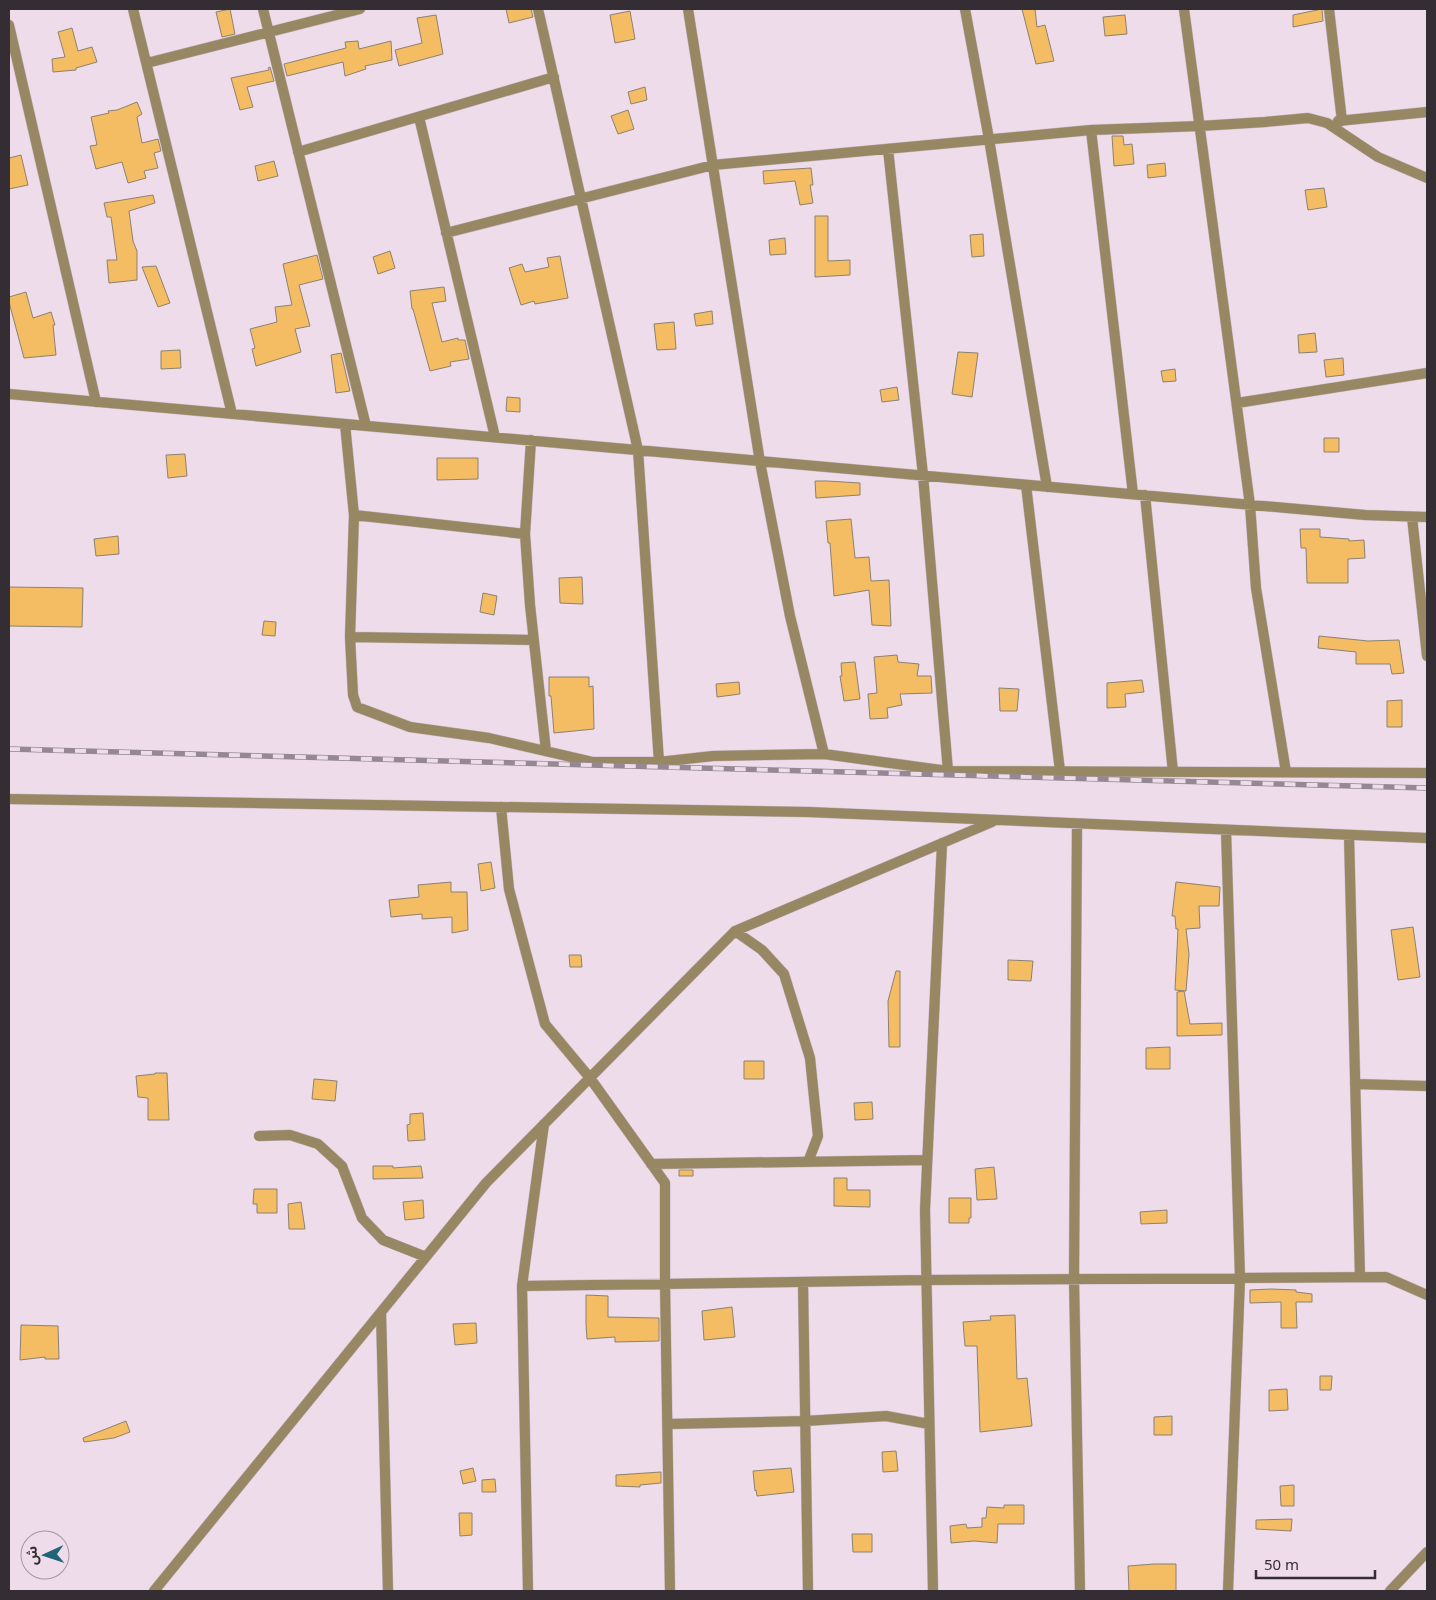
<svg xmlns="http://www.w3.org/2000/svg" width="1436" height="1600" viewBox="0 0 1436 1600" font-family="Georgia,'Noto Sans Arabic',serif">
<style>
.building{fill:#f4bd64;stroke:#8c8171}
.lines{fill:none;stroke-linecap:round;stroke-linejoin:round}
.street-casing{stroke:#c9b9c6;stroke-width:11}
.street{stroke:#978863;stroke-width:10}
.rail-casing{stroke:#948892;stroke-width:5.5}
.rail{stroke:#eedceb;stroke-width:4;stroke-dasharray:11;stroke-linecap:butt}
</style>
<rect width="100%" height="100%" fill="#eedceb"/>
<path class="building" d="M 230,9 L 235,34 L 222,37 L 216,12 Z
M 506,9 L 531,9 L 533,17 L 509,23 Z
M 1022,9 L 1035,9 L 1037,27 L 1045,25 L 1054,61 L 1036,64 Z
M 1322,9 L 1323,21 L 1293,27 L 1293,15 Z
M 630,11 L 635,39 L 615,43 L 610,15 Z
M 436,15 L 443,54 L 399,66 L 395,50 L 422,43 L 417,18 Z
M 1125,15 L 1127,34 L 1105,36 L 1103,17 Z
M 72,28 L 78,51 L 92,47 L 97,62 L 76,68 L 76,70 L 53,72 L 52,59 L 65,57 L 58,32 Z
M 358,41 L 359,49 L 391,41 L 392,60 L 365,66 L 366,69 L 345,76 L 343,62 L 287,76 L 284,64 L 346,48 L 345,42 Z
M 270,67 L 274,81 L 247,87 L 253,107 L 240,110 L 231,78 L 269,70 L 268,68 Z
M 645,87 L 647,100 L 631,104 L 628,92 Z
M 137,102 L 142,114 L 137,117 L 142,143 L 158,139 L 161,151 L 154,153 L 158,168 L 144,171 L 146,178 L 128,183 L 122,162 L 96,169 L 90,146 L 97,145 L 91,117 L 109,113 L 108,111 L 117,110 Z
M 628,110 L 634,129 L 618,134 L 611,116 Z
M 1112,136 L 1123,136 L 1124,145 L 1132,144 L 1134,164 L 1114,166 Z
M 21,155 L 28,185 L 9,189 L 9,158 Z
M 274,161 L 278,176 L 258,181 L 255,166 Z
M 1165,163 L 1166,176 L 1148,178 L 1147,165 Z
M 811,168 L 813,185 L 810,185 L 813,203 L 800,205 L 795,181 L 764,184 L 763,171 Z
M 1324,188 L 1327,207 L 1308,210 L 1305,190 Z
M 153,195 L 155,203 L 129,211 L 133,241 L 137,251 L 137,280 L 109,283 L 107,260 L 117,260 L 111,217 L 107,217 L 104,203 Z
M 815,216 L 828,216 L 828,261 L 850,260 L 850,275 L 815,277 Z
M 983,234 L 984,256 L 972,257 L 970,235 Z
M 785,238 L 786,254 L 770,255 L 769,240 Z
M 390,251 L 395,268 L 378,274 L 373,257 Z
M 317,255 L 323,279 L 299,285 L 310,326 L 295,329 L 301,352 L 256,366 L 252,349 L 255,348 L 250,329 L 277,322 L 275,307 L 292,305 L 283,264 Z
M 560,256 L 568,298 L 535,304 L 534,301 L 521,305 L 509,268 L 522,264 L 525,272 L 549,267 L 547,258 Z
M 156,266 L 170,303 L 158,307 L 142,267 Z
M 444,287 L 446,301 L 432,303 L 442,342 L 458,338 L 458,340 L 465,340 L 469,359 L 450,362 L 451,366 L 430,371 L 413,309 L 412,309 L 410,291 Z
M 26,292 L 33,318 L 51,312 L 55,325 L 53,325 L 56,355 L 24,358 L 9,302 L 9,297 Z
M 712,311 L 713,324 L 696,326 L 694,314 Z
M 674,322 L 676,349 L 657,350 L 654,324 Z
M 1315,333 L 1317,352 L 1299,353 L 1298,335 Z
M 180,350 L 181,368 L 161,369 L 161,351 Z
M 958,352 L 978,353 L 972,397 L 952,394 Z
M 341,353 L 350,391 L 336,393 L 331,355 Z
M 1343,358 L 1344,375 L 1326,377 L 1324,360 Z
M 1175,369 L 1176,381 L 1163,382 L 1161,371 Z
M 897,387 L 899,400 L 882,402 L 880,390 Z
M 507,397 L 520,398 L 520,412 L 506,411 Z
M 1324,438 L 1339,438 L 1339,452 L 1324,452 Z
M 185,454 L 187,476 L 168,478 L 166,455 Z
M 437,458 L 478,458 L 478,479 L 437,480 Z
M 815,481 L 827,481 L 860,483 L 860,495 L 816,498 Z
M 851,519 L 855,558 L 869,557 L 871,581 L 889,580 L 891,626 L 872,625 L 869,590 L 834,596 L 830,543 L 828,543 L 826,521 Z
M 1300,529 L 1320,529 L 1320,537 L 1349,539 L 1349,541 L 1364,540 L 1365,558 L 1348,559 L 1348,583 L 1307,583 L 1306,548 L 1301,548 Z
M 118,536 L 119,554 L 96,556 L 94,539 Z
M 582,577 L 583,604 L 560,603 L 559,578 Z
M 9,587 L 83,588 L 82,627 L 9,626 Z
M 483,593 L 497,596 L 494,615 L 480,612 Z
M 264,621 L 276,622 L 275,636 L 262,635 Z
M 1319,636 L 1368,641 L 1399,640 L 1404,673 L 1392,674 L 1390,664 L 1356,664 L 1356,652 L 1318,648 Z
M 897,655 L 898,662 L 919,664 L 917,676 L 931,676 L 932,693 L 900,694 L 902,705 L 887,708 L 888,718 L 870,719 L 868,694 L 877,693 L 874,657 Z
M 855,662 L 860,699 L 844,701 L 840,676 L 842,676 L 841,663 Z
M 549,677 L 589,677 L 589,687 L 593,686 L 594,729 L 554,733 L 551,696 L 549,696 Z
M 1142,680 L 1144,692 L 1125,694 L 1126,707 L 1107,708 L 1107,683 Z
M 739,682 L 740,694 L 717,697 L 716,684 Z
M 999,688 L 1019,689 L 1017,711 L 1000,711 Z
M 1402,700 L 1402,727 L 1387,727 L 1387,701 Z
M 491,862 L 495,888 L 481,891 L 478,864 Z
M 451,882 L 451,892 L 467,892 L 468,930 L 452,933 L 452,917 L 422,919 L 422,914 L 391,917 L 389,900 L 419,897 L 418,885 Z
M 1176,882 L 1220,887 L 1219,906 L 1199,906 L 1200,928 L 1186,929 L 1189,954 L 1186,991 L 1175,990 L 1178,929 L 1176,929 L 1175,916 L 1172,916 Z
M 1413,927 L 1420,977 L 1398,980 L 1391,930 Z
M 569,955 L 581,955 L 582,967 L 570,967 Z
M 1008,960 L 1033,961 L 1031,981 L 1008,980 Z
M 896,971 L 900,971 L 900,1047 L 889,1047 L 888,1001 Z
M 1184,991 L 1190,1024 L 1222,1023 L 1222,1035 L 1177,1036 L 1177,992 Z
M 1170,1047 L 1170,1069 L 1146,1069 L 1146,1048 Z
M 744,1061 L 764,1061 L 764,1079 L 744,1079 Z
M 155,1073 L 167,1073 L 169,1120 L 148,1120 L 148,1098 L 138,1097 L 136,1076 L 155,1074 Z
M 314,1079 L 337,1081 L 335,1101 L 312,1099 Z
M 872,1102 L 873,1119 L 855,1120 L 854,1103 Z
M 423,1113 L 425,1140 L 408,1141 L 407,1125 L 410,1124 L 410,1114 Z
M 373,1166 L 393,1166 L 393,1168 L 421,1166 L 423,1178 L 373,1179 Z
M 994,1167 L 997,1199 L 977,1200 L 975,1169 Z
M 679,1170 L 693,1170 L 693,1176 L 679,1176 Z
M 834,1178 L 847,1178 L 847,1190 L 870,1190 L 870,1207 L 834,1206 Z
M 254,1189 L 277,1189 L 277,1213 L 257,1213 L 257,1204 L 253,1204 Z
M 949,1198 L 971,1198 L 971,1218 L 969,1218 L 969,1223 L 949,1223 Z
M 423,1200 L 424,1218 L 405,1220 L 403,1202 Z
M 301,1202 L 305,1229 L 289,1229 L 288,1204 Z
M 1167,1210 L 1167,1223 L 1141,1224 L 1140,1212 Z
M 1271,1289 L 1296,1290 L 1296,1292 L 1312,1294 L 1312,1302 L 1296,1302 L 1297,1328 L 1281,1328 L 1281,1302 L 1250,1303 L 1250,1290 Z
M 586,1295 L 608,1296 L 608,1317 L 659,1318 L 659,1341 L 615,1342 L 615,1337 L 587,1339 L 586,1324 Z
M 732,1307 L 735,1337 L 704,1340 L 702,1311 Z
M 1015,1315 L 1017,1379 L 1027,1378 L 1032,1426 L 980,1432 L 977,1346 L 965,1346 L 963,1322 L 991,1320 L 990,1316 Z
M 476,1323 L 477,1343 L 455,1345 L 453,1324 Z
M 21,1325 L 58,1326 L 59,1359 L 45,1359 L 45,1357 L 20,1360 Z
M 1320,1376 L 1332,1376 L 1331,1390 L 1320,1390 Z
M 1287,1389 L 1288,1410 L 1269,1411 L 1269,1390 Z
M 1172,1416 L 1172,1435 L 1154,1435 L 1154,1417 Z
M 126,1421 L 130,1432 L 114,1438 L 84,1442 L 83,1438 Z
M 896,1451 L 898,1471 L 883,1472 L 882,1452 Z
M 473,1468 L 476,1481 L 463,1484 L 460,1471 Z
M 791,1468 L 794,1492 L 757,1496 L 756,1490 L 755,1491 L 753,1471 Z
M 661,1472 L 661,1483 L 640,1485 L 640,1487 L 616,1486 L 616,1475 Z
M 495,1479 L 496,1492 L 482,1492 L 482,1480 Z
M 1294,1485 L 1294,1506 L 1281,1506 L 1280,1486 Z
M 1004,1505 L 1024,1505 L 1024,1524 L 998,1524 L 997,1543 L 974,1541 L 951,1543 L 950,1526 L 966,1524 L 967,1528 L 982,1527 L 982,1518 L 986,1518 L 987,1507 L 1004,1508 Z
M 459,1513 L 472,1513 L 472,1535 L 460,1536 Z
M 1292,1519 L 1291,1531 L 1256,1529 L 1256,1520 Z
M 852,1534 L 872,1534 L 872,1552 L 853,1552 Z
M 1154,1564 L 1176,1564 L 1176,1591 L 1129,1591 L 1128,1566 Z"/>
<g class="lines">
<g class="street-casing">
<path id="street" d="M 133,9 L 232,414
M 263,9 L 366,426
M 538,9 L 638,450 L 659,762
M 688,9 L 760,462 L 790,616 L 824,754
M 965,9 L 989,139 L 1047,487
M 1184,9 L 1250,505 L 1256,588 L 1286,772
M 1329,9 L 1342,121
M 9,25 L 96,402
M 147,63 L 360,9
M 419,117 L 495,437
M 1338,121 L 1427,112
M 1091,130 L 1133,494
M 888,149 L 923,475 L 948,771
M 298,152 L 554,77
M 446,233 L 713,165 L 1091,130 L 1200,126 L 1265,122 L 1308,118 L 1327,123 L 1378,157 L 1427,178
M 9,394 L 1365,515 L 1427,517
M 1237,403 L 1427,373
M 345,424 L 354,515 L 350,637 L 353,695 L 357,707 L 410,727 L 489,738 L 593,762 L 659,762 L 713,756 L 824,754 L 948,771 L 1427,773
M 1026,485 L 1060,771
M 1145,495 L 1173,772
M 354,515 L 525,534 L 531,440
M 1412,517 L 1427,656
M 525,534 L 530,605 L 546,751
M 350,637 L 534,640
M 9,799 L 808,812 L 1427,838
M 501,807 L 509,889 L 545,1024 L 590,1078 L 665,1183 L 665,1284 L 670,1591
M 1077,824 L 1074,1279 L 1080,1591
M 1226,830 L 1240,1278 L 1228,1591
M 1349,835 L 1360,1277
M 735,931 L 762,950 L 784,974 L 810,1058 L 818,1136 L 808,1162
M 1355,1084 L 1427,1086
M 259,1136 L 290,1135 L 318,1144 L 342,1166 L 362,1218 L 383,1240 L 426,1257
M 651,1164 L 927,1160
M 803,1282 L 808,1591
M 522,1286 L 926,1280 L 1386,1277 L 1427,1295
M 381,1312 L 388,1591
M 668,1424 L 805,1421 L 886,1416 L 929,1424
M 154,1591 L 486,1183 L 735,931 L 992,822
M 528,1591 L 522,1286 L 544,1124
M 933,1591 L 925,1210 L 942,843
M 1390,1591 L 1427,1552"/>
</g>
<use href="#street" class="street"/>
<g class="rail-casing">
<path id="rail" d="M 9,749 L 1427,788"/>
</g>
<use href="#rail" class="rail"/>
</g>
<rect width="1436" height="1600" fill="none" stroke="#342d33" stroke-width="20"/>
<g transform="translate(45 1555) rotate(267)"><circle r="24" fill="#eedceb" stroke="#a496a1"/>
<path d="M0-4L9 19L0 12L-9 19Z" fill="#236378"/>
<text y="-8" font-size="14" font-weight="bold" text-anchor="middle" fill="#342d33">ش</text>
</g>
<path d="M1256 1570v8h119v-8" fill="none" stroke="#342d33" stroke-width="2.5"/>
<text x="1264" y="1570" font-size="15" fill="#342d33" stroke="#eedceb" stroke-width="4" paint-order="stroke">50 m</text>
</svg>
